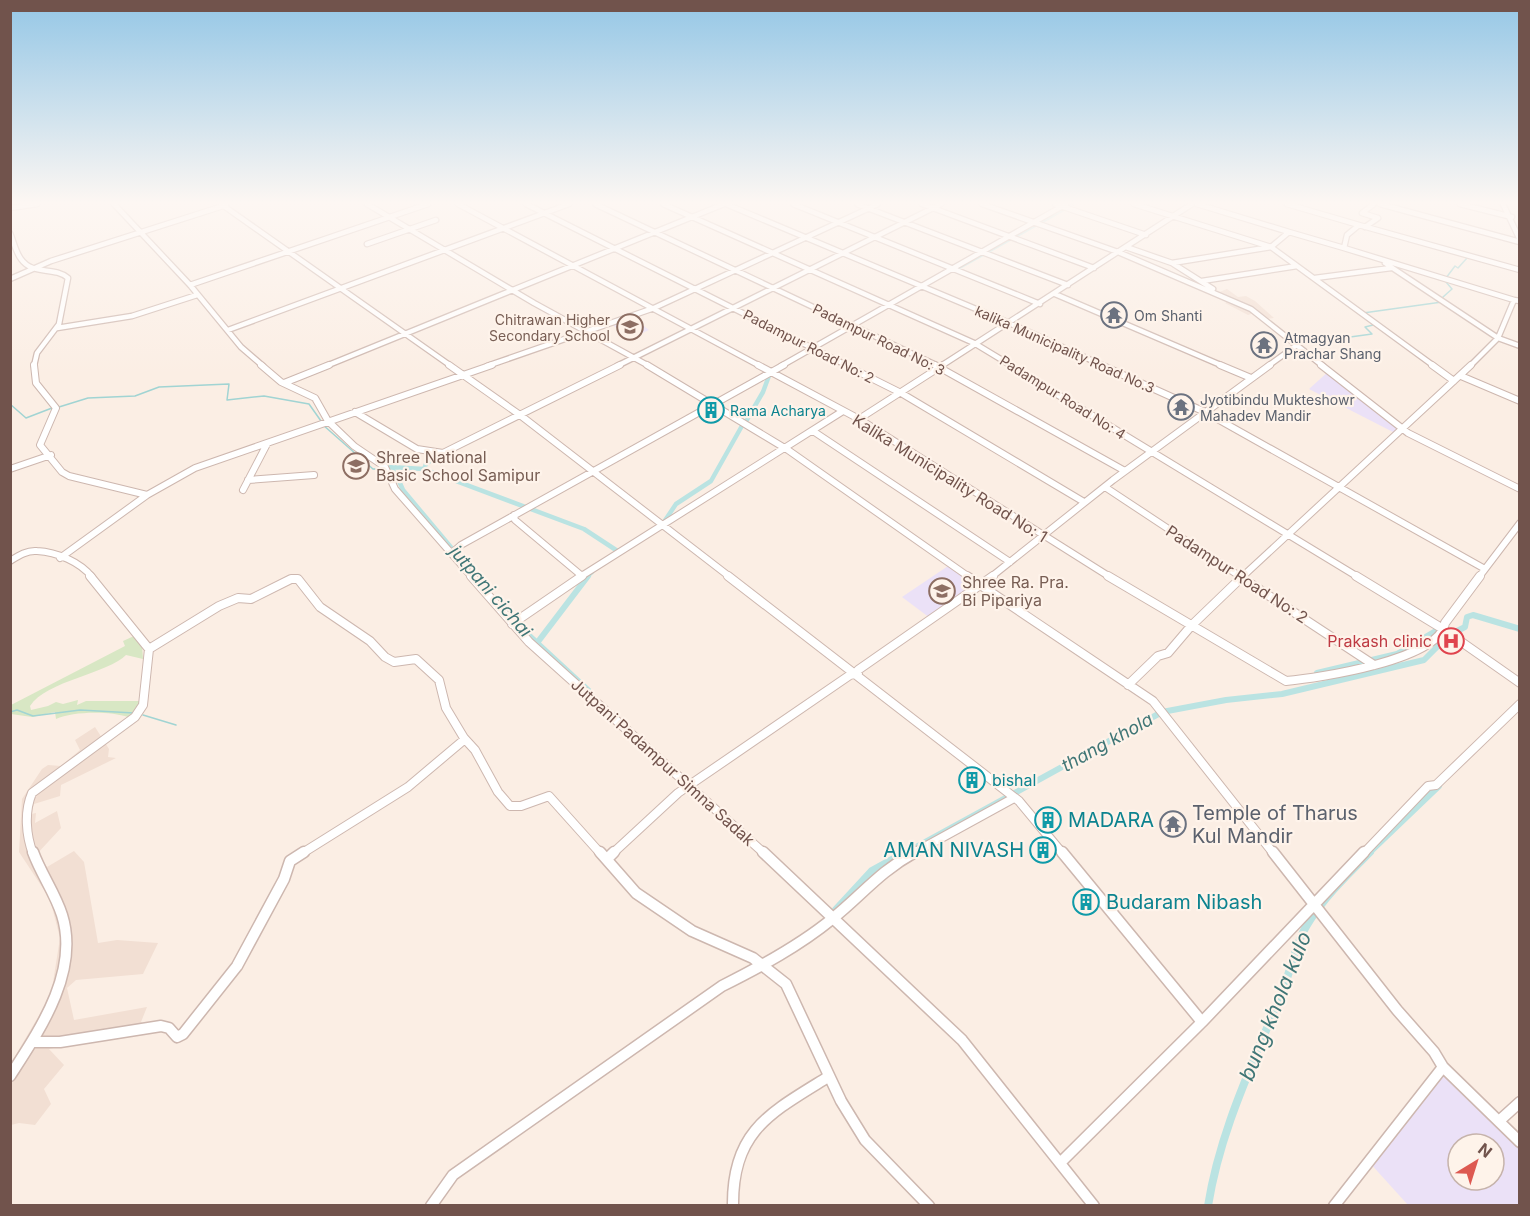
<svg xmlns="http://www.w3.org/2000/svg" width="1530" height="1216" viewBox="0 0 1530 1216" font-family="Inter,sans-serif">
<style>
.residential{fill:#f2dfd3}
.education{fill:#ebe1f7;fill-rule:evenodd}
.green{fill:#d8e7c4}
.lines{fill:none;stroke-linecap:round;stroke-linejoin:round}
.stream{stroke:#a1d4d3;stroke-width:1.5}
.canal-far3{stroke:#bae3e2;stroke-width:4}
.canal-far2{stroke:#bae3e2;stroke-width:4.5}
.canal-far1{stroke:#bae3e2;stroke-width:6}
.canal{stroke:#bae3e2;stroke-width:8}
.minor-far3-casing{stroke:#cdb7af;stroke-width:7}
.minor-far2-casing{stroke:#cdb7af;stroke-width:8}
.minor-far1-casing{stroke:#cdb7af;stroke-width:10}
.minor-casing{stroke:#cdb7af;stroke-width:13}
.minor-far3{stroke:#fff;stroke-width:4.5}
.minor-far2{stroke:#fff;stroke-width:6}
.minor-far1{stroke:#fff;stroke-width:8}
.minor{stroke:#fff;stroke-width:10}
.labels{text-anchor:middle;dominant-baseline:central;stroke-width:4.5;stroke-linejoin:round;paint-order:stroke}
.far-worship-label{font-size:14px;fill:#5b616d;stroke:#fef3ea;text-anchor:start}
.far-education-label{font-size:14px;fill:#785e54;stroke:#fef3ea;text-anchor:end}
.far-street-label{font-size:14px;fill:#71534c;stroke:#fef3ea}
.far-culture-label{font-size:14px;fill:#0d838f;stroke:#fef3ea;text-anchor:start}
.education-label{font-size:16px;fill:#785e54;stroke:#fef3ea;text-anchor:start}
.street-label{font-size:16px;fill:#71534c;stroke:#fef3ea}
.health-label{font-size:16px;fill:#be3a42;stroke:#fef3ea;text-anchor:end}
.culture-label{font-size:16px;fill:#0d838f;stroke:#fef3ea;text-anchor:start}
.water-label{font-size:18px;font-style:italic;fill:#407676;stroke:#fef3ea}
.near-worship-label{font-size:20px;fill:#5b616d;stroke:#fef3ea;text-anchor:start}
.near-culture-label{font-size:20px;fill:#0d838f;stroke:#fef3ea;text-anchor:start}
.near-water-label{font-size:21px;font-style:italic;fill:#407676;stroke:#fef3ea}
</style>
<rect width="100%" height="100%" fill="#fbeee4"/>
<path class="residential" d="M 1227,289 L 1238,297 L 1246,296 L 1255,301 L 1274,318 L 1266,319 L 1254,313 L 1248,315 L 1225,303 L 1228,301 L 1217,293 Z
M 95,727 L 109,749 L 108,757 L 116,758 L 61,785 L 60,796 L 34,804 L 31,814 L 36,813 L 35,823 L 57,811 L 61,828 L 36,855 L 47,867 L 74,851 L 84,862 L 98,943 L 117,940 L 158,943 L 143,974 L 76,980 L 67,988 L 74,1020 L 147,1007 L 141,1022 L 158,1032 L 89,1040 L 49,1049 L 64,1065 L 44,1089 L 51,1104 L 35,1125 L 19,1123 L 11,1125 L 11,1063 L 51,995 L 60,938 L 50,899 L 19,852 L 22,799 L 42,769 L 48,765 L 61,766 L 80,750 L 75,740 Z"/>
<path class="education" d="M 631,316 L 649,330 L 634,337 L 610,324 Z
M 1329,371 L 1400,428 L 1393,432 L 1309,389 Z
M 951,564 L 981,586 L 930,618 L 902,597 Z
M 1443,1067 L 1519,1142 L 1519,1205 L 1408,1205 L 1369,1162 ZM 1458,1144 L 1494,1144 L 1494,1180 L 1458,1180 Z"/>
<path class="green" d="M 134,636 L 142,645 L 143,659 L 126,655 C 109,673 46,681 30,706 L 31,710 L 48,706 L 56,702 L 63,704 L 78,700 L 77,705 L 86,701 L 141,701 L 139,707 L 123,724 L 128,717 C 110,711 73,711 56,719 L 55,712 L 32,717 L 11,714 L 11,705 L 125,646 L 123,641 Z"/>
<g class="lines">
<path class="stream" d="M 1446,278 L 1455,266 L 1458,268 L 1467,258
M 1363,313 L 1442,302 L 1443,297 L 1452,289 L 1446,282
M 1299,344 L 1372,334 L 1365,327 L 1373,325
M 1279,355 L 1287,350
M 10,404 L 26,418 L 52,408
M 59,407 L 88,398 L 135,396 L 159,387 L 229,384 L 227,400 L 264,396 L 309,404 L 321,421
M 323,425 L 373,469 L 382,469
M 10,712 L 17,710 L 33,716 L 80,710 L 134,713
M 143,715 L 176,725"/>
<path class="canal-far3" d="M 956,269 L 1073,204"/>
<path class="canal-far2" d="M 745,423 L 763,392 L 770,373
M 389,467 L 424,469 L 426,464 L 443,452
M 389,467 L 396,474 L 403,490 L 476,577
M 424,469 L 584,529 L 619,552
M 662,525 L 676,504 L 711,481 L 743,424
M 586,577 L 592,572"/>
<path class="canal-far1" d="M 475,576 L 477,578
M 523,630 L 537,643 L 588,576
M 1453,633 L 1465,627 L 1467,617 L 1473,615 L 1520,629
M 537,643 L 590,692
M 1317,673 L 1397,654 L 1439,629
M 909,851 L 1162,712 L 1226,700 L 1282,694 L 1424,660 L 1449,635
M 1368,854 L 1439,786"/>
<path class="canal" d="M 836,910 L 872,871 L 901,855
M 1208,1206 C 1220,1130 1253,1064 1281,994 C 1291,972 1294,946 1307,925 C 1323,898 1348,874 1370,852"/>
<g class="minor-far3-casing">
<path id="minor-far3" d="M 114,204 L 190,285 L 241,347 L 263,366
M 221,204 L 451,366
M 367,204 L 534,303 L 649,366
M 458,204 L 760,366
M 526,204 L 848,366
M 595,204 L 938,366
M 663,204 L 974,343 L 1012,366
M 726,204 L 1007,322 L 1104,366
M 793,204 L 1040,304
M 857,204 L 1068,285
M 922,204 L 1094,268
M 982,204 L 1118,252 L 1251,309 L 1323,366
M 1055,204 L 1146,235
M 1134,204 L 1271,247 L 1434,366
M 1197,204 L 1289,232
M 1287,204 L 1359,225
M 1380,204 L 1520,242
M 1460,204 L 1512,217
M 1503,204 L 1520,240
M 10,208 L 37,204
M 1365,227 L 1378,218 L 1362,213 L 1374,204
M 10,233 C 14,242 15,251 21,259 C 33,276 54,266 68,278 L 59,324 L 37,353 L 34,366
M 367,244 L 436,220
M 1126,247 L 1172,263 L 1213,289
M 1344,248 L 1514,300
M 1172,263 L 1271,247 L 1289,232 L 1344,248 L 1347,235 L 1359,225 L 1520,270
M 1385,263 L 1498,338 L 1520,346
M 1315,278 L 1391,268
M 10,279 L 51,261 L 226,205
M 1202,281 L 1297,266
M 190,285 L 428,204
M 1055,294 L 1223,366
M 57,328 L 132,316 L 197,295
M 228,330 L 569,204
M 326,366 L 724,204
M 487,366 L 654,308 L 878,204
M 617,366 L 941,204
M 781,366 L 1066,204
M 941,366 L 1192,204
M 1268,366 L 1297,345
M 1470,366 L 1498,338 L 1514,300 L 1520,301"/>
</g>
<g class="minor-far2-casing">
<path id="minor-far2" d="M 34,365 L 36,383 L 56,408 L 40,445 L 62,472 L 69,476 L 147,495 L 195,468 L 492,365
M 261,365 L 281,382 L 315,398 L 328,421 L 354,446 L 385,467 L 395,489 L 472,577
M 449,365 L 520,415 L 730,577
M 647,365 L 788,450 L 969,577
M 758,365 L 859,419 L 1110,577
M 845,365 L 901,393 L 1084,502
M 935,365 L 1125,471
M 1009,365 L 1358,577
M 1101,365 L 1205,412 L 1485,569
M 1220,365 L 1251,378
M 1321,365 L 1408,433 L 1520,489
M 1432,365 L 1454,381
M 1461,376 L 1520,401
M 284,383 L 329,365
M 355,412 L 417,449 L 443,453 L 620,365
M 859,419 L 943,365
M 813,431 L 1010,562
M 10,469 L 51,455
M 248,480 L 314,475
M 1105,487 L 1241,577
M 243,490 L 267,444
M 514,515 L 515,520 L 582,576
M 452,553 L 461,545 L 784,365
M 60,558 L 147,495
M 10,561 C 18,556 27,550 37,551 C 57,552 80,562 92,577
M 580,577 L 843,411
M 991,577 L 1113,480 L 1270,365
M 1242,577 L 1471,365
M 1479,577 L 1520,523"/>
</g>
<g class="minor-far1-casing">
<path id="minor-far1" d="M 471,576 L 529,642 L 765,854
M 728,576 L 1019,801 L 1063,854
M 967,576 L 1153,701 L 1274,854
M 1108,576 L 1286,681 C 1318,678 1440,660 1445,623 L 1480,576
M 1239,576 L 1374,665
M 1356,576 L 1443,629 L 1520,683
M 512,624 L 582,576
M 149,649 L 219,606 L 238,598 L 251,599 L 291,579 L 298,579 L 320,607 L 370,641 L 385,657 L 394,662 L 416,659 L 439,680 L 446,708 L 464,738 L 475,750 L 498,792 L 510,806 L 521,806 L 549,796 L 601,854
M 1128,685 L 1158,656 L 1168,653 L 1191,626 L 1243,576
M 33,854 C 26,835 24,812 32,793 L 135,717 L 143,705 L 149,649 L 90,576
M 301,854 L 408,787 L 465,739
M 612,854 L 678,793 L 850,675 L 858,673 L 858,670 L 993,576
M 912,854 L 1014,798
M 1363,854 L 1428,786 L 1436,785 L 1520,704"/>
</g>
<g class="minor-casing">
<path id="minor" d="M 600,852 L 636,893 L 692,931 L 753,958 L 786,984 L 841,1101 L 865,1140 L 929,1206
M 763,852 L 962,1040 L 1094,1206
M 1062,852 L 1202,1022
M 1273,852 L 1397,1010 L 1434,1052 L 1443,1067 L 1520,1142
M 608,858 L 614,852
M 32,1042 L 60,1042 L 161,1026 L 169,1028 L 177,1037 L 183,1034 L 237,966 L 284,879 L 290,861 L 304,852
M 10,1076 C 39,1031 80,972 62,915 C 55,893 41,874 33,852
M 1499,1121 L 1520,1102
M 1061,1162 L 1202,1022 L 1364,852
M 431,1206 L 453,1175 L 722,986 C 760,967 799,946 832,919 C 863,894 879,872 915,852
M 733,1206 C 732,1131 770,1113 828,1077
M 1334,1206 L 1443,1067"/>
</g>
<use href="#minor-far3" class="minor-far3"/>
<use href="#minor-far2" class="minor-far2"/>
<use href="#minor-far1" class="minor-far1"/>
<use href="#minor" class="minor"/>
</g>
<linearGradient id="sky" x2="0" y2="1"><stop stop-color="#95c7e6"/><stop offset="0.54" stop-color="#fdf7f3"/><stop offset="1" stop-color="#fdf7f3" stop-opacity="0"/></linearGradient>
<rect width="1530" height="375" fill="url(#sky)"/>
<defs>
<g id="temple-ring" transform="scale(1.35)"><circle r="9.5" fill="#fef3ea" stroke="#6b7280" stroke-width="1.5"/><path d="M0-6L5-2H3V0L6.5 2.5H4V6H1.5V3h-3V6H-4V2.5H-6.5L-3 0V-2H-5Z" fill="#6b7280"/></g>
<g id="school-ring" transform="scale(1.35)"><circle r="9.5" fill="#fef3ea" stroke="#8d6e63" stroke-width="1.5"/><path d="M0-5L7-2L0 1L-7-2ZM-4 1L0 2.5L4 1V4Q0 6-4 4Z" fill="#8d6e63"/></g>
<g id="building-ring" transform="scale(1.35)"><circle r="9.5" fill="#fef3ea" stroke="#0f9aa8" stroke-width="1.5"/><path d="M-4-6H4V6H1V3H-1V6H-4ZM-2.5-4.3h1.7v1.8h-1.7ZM.8-4.3h1.7v1.8H.8ZM-2.5-1h1.7V.8h-1.7ZM.8-1h1.7V.8H.8Z" fill="#0f9aa8"/></g>
<g id="hospital-ring" transform="scale(1.35)"><circle r="9.5" fill="#fef3ea" stroke="#e0444e" stroke-width="1.5"/><path d="M-5-5h3v3.5h4V-5h3V5h-3V1.5h-4V5h-3Z" fill="#e0444e"/></g>
</defs>
<g fill-rule="evenodd">
<use href="#temple-ring" x="1114" y="315"/>
<use href="#school-ring" x="630" y="327"/>
<use href="#temple-ring" x="1264" y="345"/>
<use href="#temple-ring" x="1181" y="407"/>
<use href="#building-ring" x="711" y="410"/>
<use href="#school-ring" x="356" y="466"/>
<use href="#school-ring" x="942" y="591"/>
<use href="#hospital-ring" x="1451" y="641"/>
<use href="#building-ring" x="972" y="780"/>
<use href="#building-ring" x="1048" y="820"/>
<use href="#temple-ring" x="1173" y="824"/>
<use href="#building-ring" x="1043" y="850"/>
<use href="#building-ring" x="1086" y="902"/>
</g>
<g class="labels">
<g class="far-worship-label">
<text x="1134" y="315">Om Shanti</text>
<text x="1284" y="337">Atmagyan<tspan x="1284" dy="16">Prachar Shang</tspan></text>
<text x="1200" y="399">Jyotibindu Mukteshowr<tspan x="1200" dy="16">Mahadev Mandir</tspan></text>
</g>
<g class="far-education-label">
<text x="610" y="319">Chitrawan Higher<tspan x="610" dy="16">Secondary School</tspan></text>
</g>
<g class="far-street-label">
<text transform="translate(879 339) rotate(26)">Padampur Road No: 3</text>
<text transform="translate(809 346) rotate(27)">Padampur Road No: 2</text>
<text transform="translate(1065 349) rotate(24)">kalika Municipality Road No.3</text>
<text transform="translate(1063 397) rotate(32)">Padampur Road No: 4</text>
</g>
<g class="far-culture-label">
<text x="730" y="410">Rama Acharya</text>
</g>
<g class="education-label">
<text x="376" y="457">Shree National<tspan x="376" dy="18">Basic School Samipur</tspan></text>
<text x="962" y="582">Shree Ra. Pra.<tspan x="962" dy="18">Bi Pipariya</tspan></text>
</g>
<g class="street-label">
<text transform="translate(950 478) rotate(32)">Kalika Municipality Road No: 1</text>
<text transform="translate(1237 574) rotate(33)">Padampur Road No: 2</text>
<text transform="translate(663 762) rotate(42)">Jutpani Padampur Simna Sadak</text>
</g>
<g class="health-label">
<text x="1432" y="641">Prakash clinic</text>
</g>
<g class="culture-label">
<text x="992" y="780">bishal</text>
</g>
<g class="water-label">
<text transform="translate(491 591) rotate(49)">jutpani cichai</text>
<text transform="translate(1107 742) rotate(-29)">thang khola</text>
</g>
<g class="near-worship-label">
<text x="1192" y="813">Temple of Tharus<tspan x="1192" dy="23">Kul Mandir</tspan></text>
</g>
<g class="near-culture-label">
<text x="1068" y="820">MADARA</text>
<text x="1024" y="850" text-anchor="end">AMAN NIVASH</text>
<text x="1106" y="902">Budaram Nibash</text>
</g>
<g class="near-water-label">
<text transform="translate(1275 1006) rotate(-68)">bung khola kulo</text>
</g>
</g>
<rect width="1530" height="1216" fill="none" stroke="#71534c" stroke-width="24"/>
<g transform="translate(1476 1162) rotate(38)"><circle r="28" fill="#fef3ea" stroke="#c6b3ab" stroke-width="1.5"/>
<path d="M0-4.5L10 22L0 15L-10 22Z" fill="#dd5951"/>
<text y="-9" font-size="16" font-weight="bold" text-anchor="middle" fill="#71534c">N</text>
</g>
</svg>
